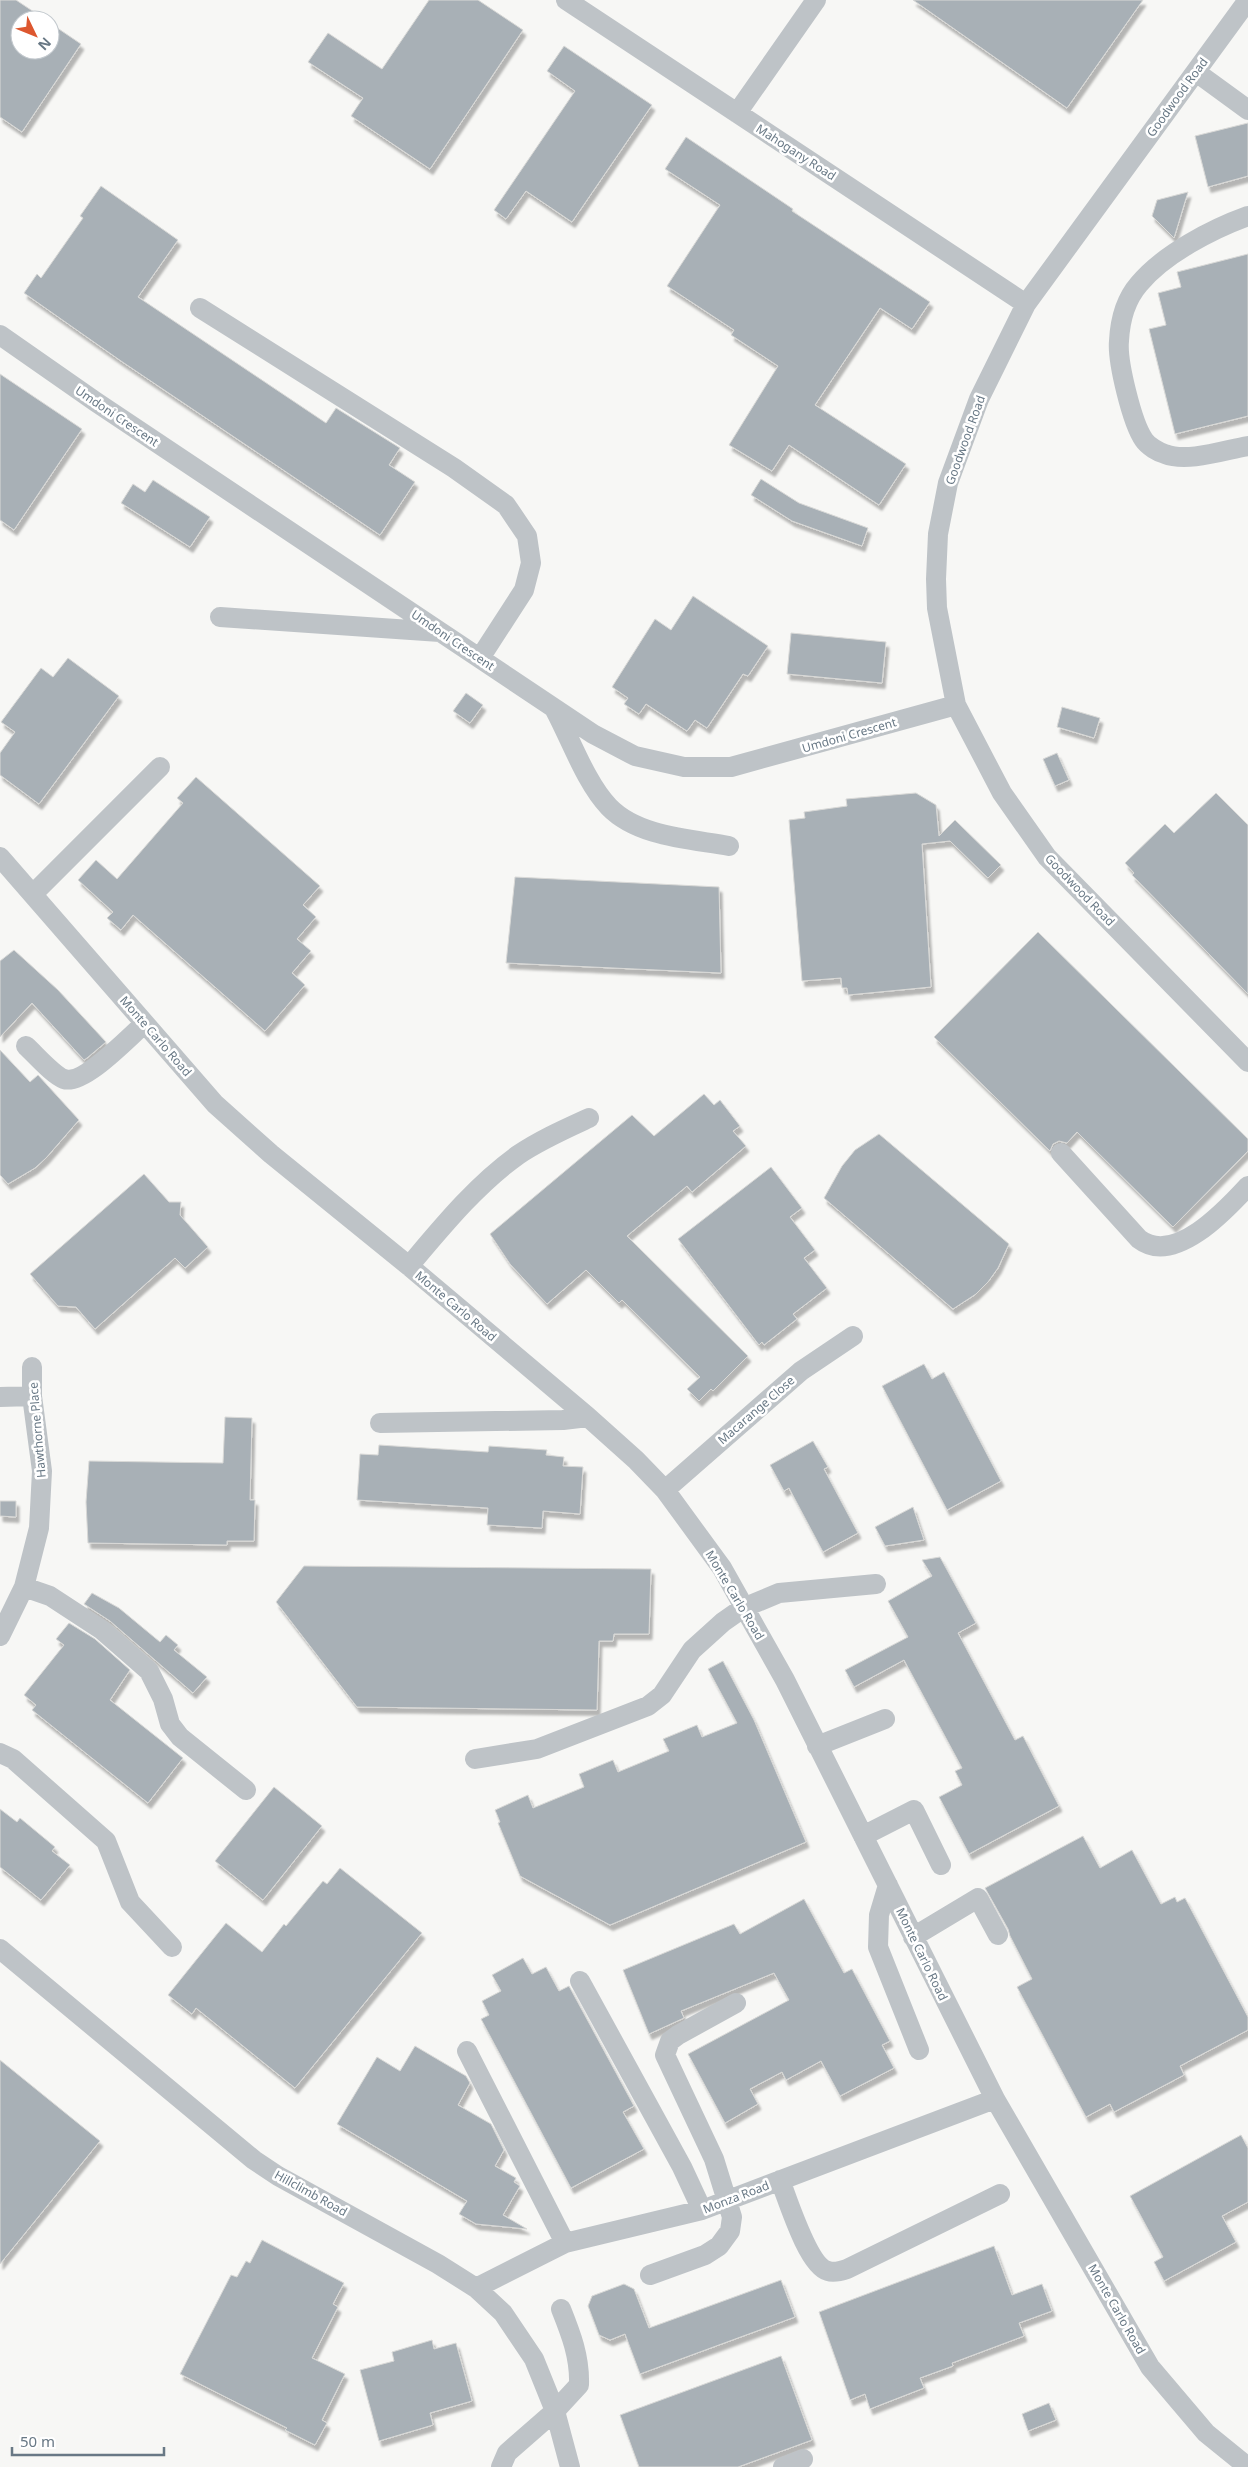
<svg xmlns="http://www.w3.org/2000/svg" width="1248" height="2467" viewBox="0 0 1248 2467" font-family="'Noto Sans',sans-serif">
<style>
.building{fill:#a8b0b6;stroke:#d9d9d7;filter:url(#shadow)}
.lines{fill:none;stroke-linecap:round;stroke-linejoin:round}
.minor{stroke:#bec3c7;stroke-width:20}
.labels{text-anchor:middle;dominant-baseline:central;stroke-width:5;stroke-linejoin:round;paint-order:stroke}
.street-label{font-size:12px;fill:#687885;stroke:#fff}
</style>
<defs>
<filter id="shadow"><feDropShadow dx="3" dy="5.5" stdDeviation="1" flood-color="#0004"/></filter>
</defs>
<rect width="100%" height="100%" fill="#f7f7f5"/>
<path class="building" d="M 0,0 L 16,0 L 46,20 L 20,20 L 20,50 L 50,50 L 50,23 L 81,44 L 22,132 L 0,117 Z
M 429,0 L 478,0 L 523,30 L 430,169 L 351,116 L 363,98 L 308,62 L 328,33 L 382,69 Z
M 913,0 L 1143,0 L 1067,108 Z
M 564,46 L 652,105 L 572,222 L 526,191 L 506,219 L 494,210 L 575,91 L 547,71 Z
M 1248,123 L 1248,176 L 1208,187 L 1195,136 Z
M 686,137 L 793,209 L 792,211 L 930,302 L 912,329 L 880,308 L 815,405 L 906,464 L 879,505 L 789,445 L 772,471 L 729,445 L 778,366 L 731,335 L 734,330 L 667,286 L 720,205 L 665,169 Z
M 101,186 L 178,240 L 138,297 L 326,423 L 336,408 L 400,448 L 389,465 L 415,482 L 380,535 L 121,361 L 24,293 L 37,274 L 41,278 L 83,218 L 80,216 Z
M 1188,192 L 1174,238 L 1152,216 L 1157,200 Z
M 1248,254 L 1248,416 L 1175,434 L 1149,329 L 1166,325 L 1158,293 L 1181,287 L 1177,272 Z
M 0,374 L 82,429 L 14,530 L 0,520 Z
M 761,479 L 799,503 L 868,528 L 862,546 L 792,521 L 751,495 Z
M 153,480 L 210,517 L 190,547 L 121,503 L 133,484 L 145,492 Z
M 693,596 L 768,646 L 748,676 L 743,674 L 707,728 L 695,720 L 687,731 L 646,704 L 639,714 L 624,704 L 628,698 L 612,687 L 655,619 L 671,630 Z
M 791,633 L 886,642 L 882,683 L 787,674 Z
M 68,658 L 119,696 L 39,804 L 0,775 L 0,753 L 15,732 L 1,722 L 41,668 L 53,677 Z
M 466,693 L 483,705 L 470,723 L 453,711 Z
M 1062,707 L 1100,718 L 1094,738 L 1057,727 Z
M 1057,753 L 1069,780 L 1055,786 L 1043,759 Z
M 196,777 L 320,886 L 303,905 L 316,917 L 297,939 L 311,951 L 292,973 L 305,985 L 265,1031 L 133,915 L 121,930 L 107,918 L 113,912 L 78,880 L 96,860 L 117,879 L 183,803 L 177,798 Z
M 916,793 L 936,805 L 939,836 L 955,820 L 1001,865 L 988,878 L 950,841 L 922,844 L 931,987 L 848,995 L 847,988 L 842,988 L 841,978 L 802,981 L 789,820 L 805,818 L 804,812 L 847,806 L 846,799 Z
M 1216,793 L 1248,825 L 1248,994 L 1132,875 L 1134,873 L 1125,863 L 1165,824 L 1174,833 Z
M 515,877 L 719,887 L 721,973 L 506,963 Z
M 1038,932 L 1248,1139 L 1248,1151 L 1173,1227 L 1077,1132 L 1067,1143 L 1059,1141 L 1053,1144 L 1050,1151 L 934,1037 Z
M 14,950 L 58,990 L 106,1042 L 87,1058 L 84,1060 L 32,1003 L 0,1037 L 0,961 Z
M 0,1050 L 30,1082 L 38,1075 L 79,1120 L 46,1158 L 35,1168 L 8,1184 L 0,1175 Z
M 704,1094 L 714,1105 L 720,1100 L 740,1126 L 733,1131 L 746,1146 L 692,1192 L 687,1186 L 627,1236 L 748,1356 L 713,1391 L 711,1389 L 699,1401 L 687,1389 L 700,1377 L 622,1300 L 619,1303 L 586,1270 L 547,1304 L 510,1264 L 490,1234 L 632,1115 L 654,1136 Z
M 879,1134 L 1009,1244 L 998,1268 L 988,1282 L 976,1294 L 953,1309 L 824,1198 L 842,1166 L 855,1150 Z
M 771,1167 L 802,1208 L 790,1217 L 815,1250 L 804,1258 L 827,1288 L 793,1314 L 797,1319 L 764,1345 L 762,1342 L 759,1345 L 678,1239 Z
M 144,1174 L 169,1202 L 181,1202 L 180,1215 L 208,1247 L 185,1268 L 175,1258 L 95,1329 L 76,1307 L 58,1306 L 30,1274 Z
M 924,1364 L 932,1379 L 944,1372 L 1001,1481 L 947,1510 L 882,1386 Z
M 225,1417 L 252,1418 L 250,1500 L 255,1500 L 254,1541 L 227,1541 L 227,1545 L 88,1543 L 86,1502 L 89,1461 L 223,1463 Z
M 813,1441 L 828,1467 L 824,1469 L 858,1533 L 823,1552 L 789,1488 L 784,1491 L 770,1465 Z
M 379,1445 L 488,1452 L 489,1446 L 547,1450 L 546,1455 L 564,1457 L 563,1466 L 583,1467 L 580,1514 L 543,1511 L 542,1528 L 487,1525 L 488,1508 L 357,1500 L 360,1454 L 378,1455 Z
M 0,1501 L 16,1501 L 16,1517 L 0,1516 Z
M 913,1507 L 924,1540 L 885,1546 L 875,1527 Z
M 940,1557 L 976,1623 L 958,1633 L 1015,1740 L 1023,1736 L 1059,1806 L 969,1854 L 939,1797 L 962,1785 L 955,1771 L 962,1768 L 904,1660 L 854,1687 L 845,1670 L 908,1637 L 888,1601 L 932,1576 L 922,1560 Z
M 304,1566 L 651,1569 L 649,1634 L 614,1634 L 613,1641 L 599,1641 L 597,1710 L 357,1707 L 276,1602 Z
M 92,1593 L 119,1608 L 160,1642 L 166,1635 L 178,1645 L 174,1650 L 207,1677 L 193,1693 L 110,1621 L 84,1604 Z
M 69,1623 L 95,1639 L 130,1670 L 110,1700 L 183,1758 L 148,1803 L 32,1710 L 36,1705 L 24,1695 L 64,1645 L 56,1639 Z
M 723,1661 L 754,1720 L 806,1842 L 610,1925 L 520,1876 L 498,1823 L 500,1822 L 495,1810 L 528,1795 L 533,1808 L 584,1787 L 579,1774 L 613,1760 L 618,1772 L 669,1751 L 663,1739 L 697,1725 L 702,1737 L 737,1723 L 708,1669 Z
M 274,1787 L 322,1826 L 263,1900 L 215,1861 Z
M 0,1809 L 17,1822 L 20,1818 L 55,1847 L 52,1851 L 70,1865 L 41,1900 L 0,1867 Z
M 1083,1836 L 1100,1868 L 1132,1850 L 1161,1904 L 1175,1897 L 1177,1902 L 1185,1898 L 1248,2017 L 1248,2030 L 1180,2066 L 1184,2075 L 1114,2112 L 1110,2104 L 1086,2117 L 1017,1987 L 1032,1979 L 1010,1936 L 1008,1929 L 985,1888 Z
M 340,1868 L 422,1933 L 295,2088 L 196,2008 L 192,2014 L 168,1995 L 226,1923 L 262,1952 L 284,1924 L 286,1926 L 323,1881 L 327,1884 Z
M 804,1899 L 844,1973 L 852,1969 L 890,2041 L 882,2045 L 894,2068 L 840,2096 L 821,2061 L 786,2080 L 782,2072 L 750,2089 L 758,2104 L 725,2123 L 688,2054 L 789,2000 L 774,1973 L 681,2011 L 684,2018 L 649,2034 L 623,1970 L 734,1924 L 740,1934 Z
M 523,1958 L 532,1974 L 546,1967 L 559,1991 L 569,1986 L 634,2106 L 623,2112 L 644,2149 L 571,2188 L 481,2019 L 489,2015 L 482,2001 L 501,1991 L 492,1975 Z
M 415,2046 L 466,2076 L 470,2083 L 458,2105 L 491,2124 L 504,2150 L 495,2166 L 516,2178 L 514,2182 L 520,2186 L 503,2215 L 527,2229 L 476,2224 L 459,2214 L 467,2201 L 337,2124 L 377,2057 L 400,2071 Z
M 0,2060 L 100,2141 L 0,2264 Z
M 1241,2135 L 1248,2148 L 1248,2202 L 1222,2216 L 1236,2242 L 1164,2281 L 1154,2262 L 1163,2257 L 1130,2196 Z
M 262,2240 L 344,2283 L 333,2304 L 338,2307 L 312,2358 L 345,2374 L 322,2420 L 327,2423 L 315,2445 L 285,2430 L 287,2428 L 180,2374 L 231,2275 L 237,2277 L 246,2261 L 250,2263 Z
M 994,2246 L 1012,2295 L 1042,2284 L 1052,2311 L 1019,2323 L 1024,2336 L 952,2363 L 953,2366 L 920,2378 L 924,2388 L 870,2409 L 865,2394 L 850,2400 L 819,2312 Z
M 781,2280 L 795,2317 L 640,2374 L 625,2334 L 610,2340 L 599,2335 L 588,2306 L 592,2296 L 624,2284 L 634,2289 L 649,2328 Z
M 432,2340 L 434,2349 L 456,2343 L 472,2401 L 430,2413 L 433,2425 L 379,2441 L 360,2370 L 394,2361 L 392,2352 Z
M 781,2356 L 812,2440 L 738,2467 L 639,2467 L 620,2415 Z
M 1049,2403 L 1056,2420 L 1028,2431 L 1022,2414 Z"/>
<g class="lines">
<path class="minor" d="M 566,0 L 1026,304
M 1248,0 L 1026,304 L 979,399 L 948,483 L 938,534 L 936,579 L 937,608 L 956,705 L 1002,793 L 1047,857 L 1248,1062
M 1196,72 L 1248,110
M 737,113 L 816,0
M 1248,216 C 1212,229 1164,254 1139,284 C 1126,299 1120,321 1119,341 C 1117,361 1132,423 1144,440 C 1148,446 1158,452 1165,454 C 1187,463 1225,450 1248,446
M 200,308 L 454,468 L 506,505 L 527,536 L 531,563 L 524,590 L 480,658
M 0,335 L 96,402 L 593,734 L 635,756 L 684,767 L 731,767 L 956,705
M 220,617 L 440,632
M 555,710 C 571,740 586,783 609,807 C 638,837 691,839 729,846
M 0,857 L 215,1104 L 271,1154 L 409,1266 L 588,1417 L 636,1460 L 665,1490 L 722,1568 L 785,1680 L 995,2099 L 1150,2367 L 1206,2433 L 1248,2467
M 33,894 L 160,767
M 26,1046 C 35,1054 53,1075 64,1079 C 83,1086 129,1037 144,1024
M 1061,1153 L 1139,1239 C 1174,1266 1225,1211 1248,1186
M 409,1266 C 442,1227 476,1185 518,1155 C 540,1140 565,1129 589,1118
M 0,1397 L 32,1396
M 380,1423 L 563,1420 L 588,1417
M 665,1490 L 801,1371 L 853,1336
M 24,1587 L 50,1596 L 102,1630 L 149,1671 L 163,1699 L 170,1724 L 180,1737 L 246,1790
M 0,1636 L 24,1587 L 39,1528 L 42,1471 L 32,1396 L 32,1367
M 817,1746 L 885,1719
M 0,1753 L 13,1759 L 106,1841 L 130,1902 L 172,1947
M 475,1759 L 537,1749 L 648,1706 L 662,1695 L 692,1650 L 723,1622 L 743,1608 L 779,1593 L 876,1584
M 863,1836 L 914,1810 L 941,1865
M 888,1885 L 879,1915 L 878,1947 L 919,2050
M 913,1937 L 978,1898 L 998,1935
M 0,1949 L 254,2160 L 278,2176 L 438,2264 L 476,2288 L 503,2313 L 534,2359 L 555,2411 L 570,2467
M 580,1981 L 682,2167 L 702,2210
M 467,2051 L 565,2243
M 780,2180 C 788,2200 808,2266 828,2271 C 834,2273 841,2271 847,2269 L 1000,2194
M 650,2275 L 705,2255 L 719,2246 L 730,2231 L 732,2217 L 714,2159 L 665,2055 L 670,2041 L 678,2035 L 736,2003
M 476,2288 L 565,2243 L 702,2210 L 995,2099
M 501,2467 L 507,2453 L 555,2411 L 579,2385 C 580,2357 571,2334 561,2309
M 783,2467 L 803,2459"/>
</g>
<g class="labels">
<g class="street-label">
<text transform="translate(1177 97) rotate(-54)">Goodwood Road</text>
<text transform="translate(796 152) rotate(33)">Mahogany Road</text>
<text transform="translate(117 416) rotate(34)">Umdoni Crescent</text>
<text transform="translate(965 440) rotate(-70)">Goodwood Road</text>
<text transform="translate(453 640) rotate(34)">Umdoni Crescent</text>
<text transform="translate(849 735) rotate(-16)">Umdoni Crescent</text>
<text transform="translate(1080 890) rotate(46)">Goodwood Road</text>
<text transform="translate(156 1036) rotate(49)">Monte Carlo Road</text>
<text transform="translate(456 1306) rotate(40)">Monte Carlo Road</text>
<text transform="translate(756 1410) rotate(-41)">Macarange Close</text>
<text transform="translate(37 1430) rotate(-95)">Hawthorne Place</text>
<text transform="translate(735 1595) rotate(59)">Monte Carlo Road</text>
<text transform="translate(922 1954) rotate(64)">Monte Carlo Road</text>
<text transform="translate(311 2193) rotate(29)">Hillclimb Road</text>
<text transform="translate(736 2197) rotate(-21)">Monza Road</text>
<text transform="translate(1117 2309) rotate(60)">Monte Carlo Road</text>
</g>
</g>
<g transform="translate(35 35) rotate(133)"><circle r="24" fill="#ffffff" stroke="#c3c9ce"/>
<path d="M0-4L9 19L0 12L-9 19Z" fill="#dd572f"/>
<text y="-8" font-size="14" font-weight="bold" text-anchor="middle" fill="#687885">N</text>
</g>
<path d="M12 2447v8h152v-8" fill="none" stroke="#687885" stroke-width="2.5"/>
<text x="20" y="2447" font-size="15" fill="#687885" stroke="#ffffff" stroke-width="4" paint-order="stroke">50 m</text>
</svg>
